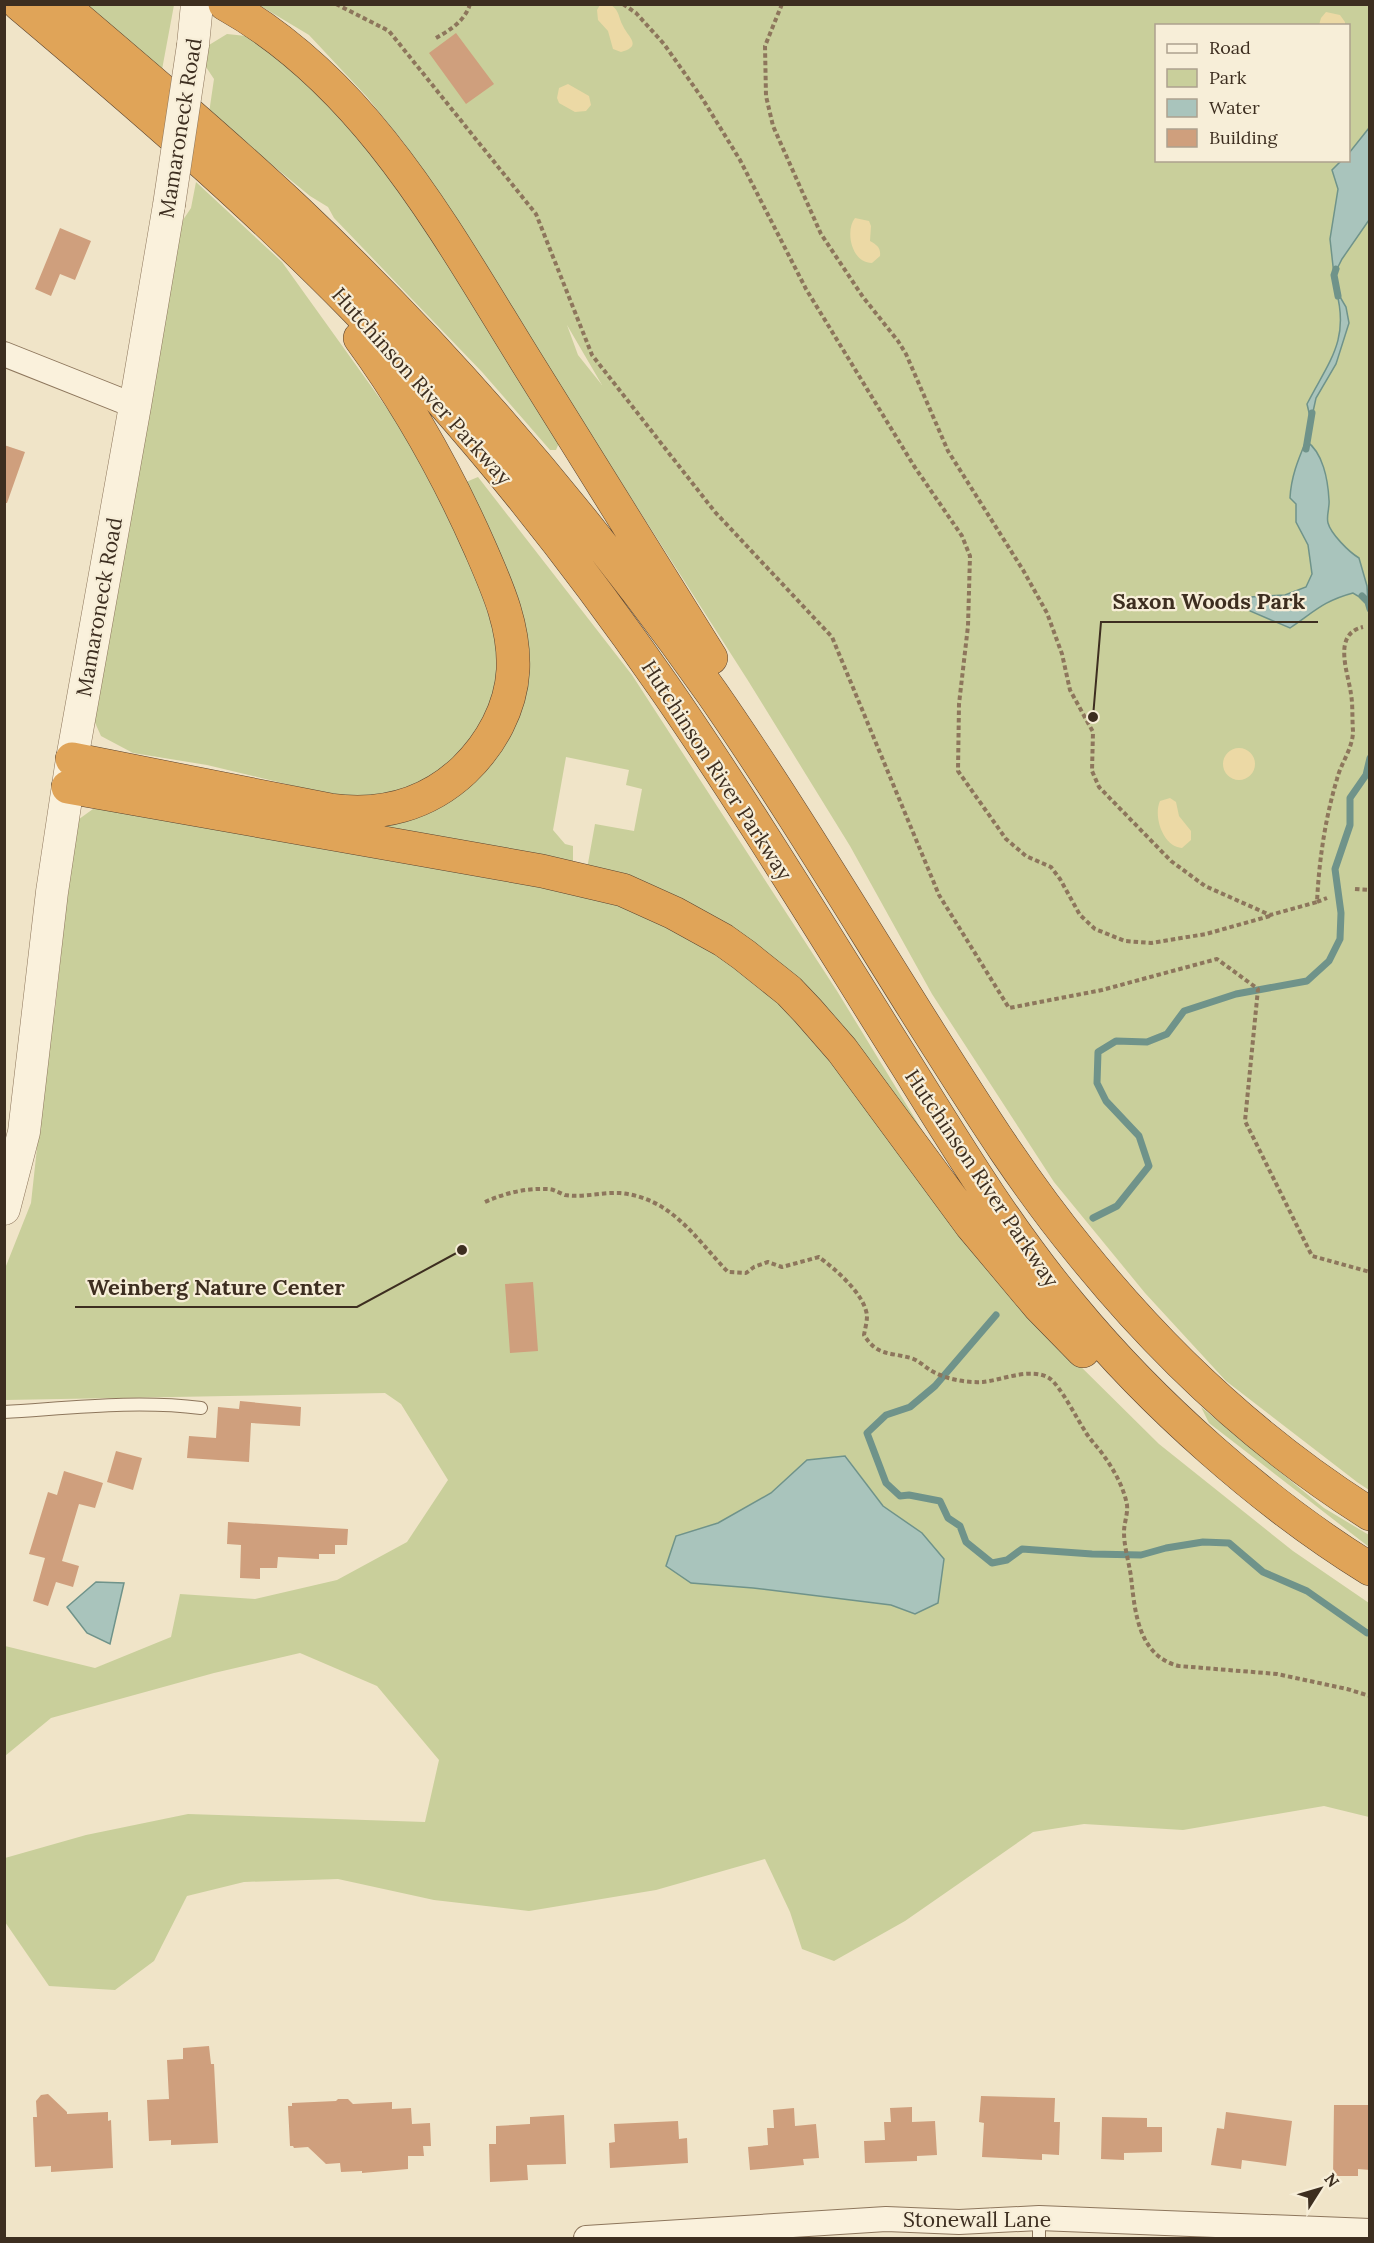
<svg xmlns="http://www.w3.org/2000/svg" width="1374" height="2243" viewBox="0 0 1374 2243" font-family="Lora,serif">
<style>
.green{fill:#c9cf9b;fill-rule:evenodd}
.sand{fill:#ecd9a5}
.water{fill:#a9c4bc;stroke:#6f938a;stroke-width:1.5}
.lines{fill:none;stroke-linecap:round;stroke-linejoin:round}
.stream{stroke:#6f938a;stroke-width:7}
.building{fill:#cf9f7d}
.service-casing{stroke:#8d765c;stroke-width:14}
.minor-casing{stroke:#8d765c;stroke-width:26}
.tertiary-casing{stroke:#8d765c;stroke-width:33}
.motorway-casing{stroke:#5b4430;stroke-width:34}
.path{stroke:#8d765c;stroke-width:4;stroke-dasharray:4.5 3;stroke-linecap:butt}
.service{stroke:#faf1dc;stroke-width:12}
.minor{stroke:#faf1dc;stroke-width:24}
.tertiary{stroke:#faf1dc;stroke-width:32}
.motorway{stroke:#e0a458;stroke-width:33}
.tertiary-bridge-casing{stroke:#8d765c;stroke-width:33;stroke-linecap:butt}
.tertiary-bridge{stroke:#faf1dc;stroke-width:32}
.labels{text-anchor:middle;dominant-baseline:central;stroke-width:4.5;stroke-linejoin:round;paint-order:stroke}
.street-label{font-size:21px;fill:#3d2e20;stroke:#f7eed8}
.leader{fill:none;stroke:#3d2e20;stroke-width:2}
.callout-dot{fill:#3d2e20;stroke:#f7eed8;stroke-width:2}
.callout-label{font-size:22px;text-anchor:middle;font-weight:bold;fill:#3d2e20;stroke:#f7eed8;stroke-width:4.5;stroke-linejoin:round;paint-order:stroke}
</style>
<rect width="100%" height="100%" fill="#f0e4c8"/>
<path class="green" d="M 84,5 L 174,5 L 161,75 Z
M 259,5 L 1369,5 L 1369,1490 L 1357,1482 L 1226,1381 L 1145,1293 L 1054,1182 L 932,994 L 850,846 L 747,679 L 404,143 L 367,97 L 309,35 ZM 1156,26 L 1348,26 L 1348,160 L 1156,160 ZM 567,325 L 602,385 L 578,355 Z
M 227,34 L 246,36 L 270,50 L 344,117 L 428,219 L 559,443 L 556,450 L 550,450 L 482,372 L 334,218 L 328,207 L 310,196 L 209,113 L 214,79 L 202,61 L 209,45 Z
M 196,182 L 282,262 L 399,425 L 469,554 L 504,664 L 488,726 L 448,770 L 404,793 L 340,797 L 207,765 L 133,753 L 101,736 L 92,716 L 179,226 L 191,208 Z
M 478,477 L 632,675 L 837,991 L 928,1140 L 783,970 L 587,869 L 595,824 L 634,831 L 642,789 L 626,785 L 629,770 L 566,757 L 553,830 L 565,844 L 573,846 L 573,867 L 386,834 L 384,825 L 512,732 L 466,482 Z
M 118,804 L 559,884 L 627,907 L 706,943 L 761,985 L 820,1043 L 1065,1351 L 1159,1444 L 1293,1551 L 1369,1603 L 1369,1817 L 1324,1806 L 1183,1830 L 1084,1824 L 1033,1832 L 905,1921 L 834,1961 L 802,1949 L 790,1912 L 765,1859 L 656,1890 L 529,1911 L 434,1900 L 338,1879 L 244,1882 L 187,1896 L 154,1961 L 115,1990 L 49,1986 L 5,1922 L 5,1858 L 86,1835 L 188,1814 L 425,1822 L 439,1760 L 377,1686 L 300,1653 L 214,1673 L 51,1718 L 5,1756 L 5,1646 L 95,1668 L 171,1637 L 180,1594 L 255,1599 L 337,1580 L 407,1542 L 448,1480 L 401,1404 L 385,1393 L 5,1400 L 4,1271 L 31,1203 L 52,1010 L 55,1010 L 75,822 L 93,809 ZM 846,1456 L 883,1506 L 922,1533 L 915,1614 L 891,1605 L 753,1588 L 676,1537 L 718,1523 L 771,1493 L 807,1460 Z
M 1201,1407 L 1324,1508 L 1369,1535 L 1369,1547 L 1209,1423 Z"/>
<path class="sand" d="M 600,5 L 611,5 C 620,11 618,17 623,26 C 628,37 643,46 621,52 L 613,49 L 608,31 L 598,20 L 597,10 Z
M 1326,12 L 1340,15 L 1345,22 L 1345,25 L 1319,25 L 1321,18 Z
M 568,84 L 589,96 L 591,105 L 586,111 L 575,112 L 559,103 L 557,98 L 559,88 Z
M 855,218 L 869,221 L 871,226 L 870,241 C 877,245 881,248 880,256 L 872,263 C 851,263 845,230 855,218 Z
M1223 764a16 16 0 1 1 32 0a16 16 0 1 1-32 0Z
M 1170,798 L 1176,802 L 1179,816 L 1191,831 L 1191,840 L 1182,848 C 1163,847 1153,816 1160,801 Z"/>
<path class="water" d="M 1369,128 L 1369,220 L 1342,259 L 1334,275 L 1330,239 L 1338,189 L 1332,170 L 1341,161 L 1348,160 L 1349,153 Z
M 1336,290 L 1346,307 L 1349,323 L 1336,364 L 1316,398 L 1311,421 L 1307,404 C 1329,361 1350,340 1336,290 Z
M 1306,441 C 1323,452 1328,480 1329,500 C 1330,507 1326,516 1328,523 C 1331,534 1349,552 1359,558 L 1367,586 L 1368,602 L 1353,593 C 1323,601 1314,612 1290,628 L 1250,611 L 1245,604 L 1250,597 L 1285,595 L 1306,587 L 1312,574 L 1308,545 L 1296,522 L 1296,504 L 1290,498 C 1291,477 1298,460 1306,441 Z
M 845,1456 L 883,1506 L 922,1533 L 944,1559 L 938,1603 L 915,1614 L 891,1605 L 753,1588 L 691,1583 L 666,1566 L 676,1536 L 718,1523 L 771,1493 L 807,1460 Z
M 96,1582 L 124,1583 L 110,1644 L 87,1633 L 67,1607 Z"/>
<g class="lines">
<path class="stream" d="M 1336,269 L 1334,275 L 1338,296
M 1306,449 L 1312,413
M 1362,596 L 1368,602 L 1370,609
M 1093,1218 L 1117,1206 L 1149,1166 L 1139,1136 L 1106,1101 L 1097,1083 L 1098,1052 L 1116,1041 L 1147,1042 L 1167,1034 L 1184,1011 L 1236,994 L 1307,981 L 1329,961 L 1340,939 L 1341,913 L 1335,869 L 1350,825 L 1350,798 L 1366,775 L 1370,758
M 996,1315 L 935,1386 L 910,1407 L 886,1415 L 867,1433 L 886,1483 L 900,1496 L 909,1495 L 940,1501 L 948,1518 L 960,1526 L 966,1542 L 992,1563 L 1007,1560 L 1022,1549 L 1092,1554 L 1141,1555 L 1166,1548 L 1203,1542 L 1229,1543 L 1263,1572 L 1307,1591 L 1367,1633 L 1370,1632"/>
</g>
<path class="building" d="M 456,33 L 494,84 L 466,104 L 429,53 Z
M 60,228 L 91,241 L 75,280 L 60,274 L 51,296 L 35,289 Z
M 4,445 L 25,452 L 7,503 L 4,503 Z
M 533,1282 L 538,1351 L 510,1353 L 505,1284 Z
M 240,1401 L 301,1407 L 300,1426 L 251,1423 L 249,1462 L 187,1458 L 189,1436 L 216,1438 L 218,1407 L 239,1409 Z
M 116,1451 L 142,1458 L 133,1490 L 107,1482 Z
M 64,1471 L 103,1483 L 95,1508 L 79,1504 L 62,1561 L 79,1566 L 73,1587 L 56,1582 L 48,1606 L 33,1601 L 45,1558 L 29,1554 L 48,1492 L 57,1495 Z
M 228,1522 L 348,1529 L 347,1545 L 335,1545 L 335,1554 L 319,1554 L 319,1559 L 278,1557 L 277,1568 L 260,1568 L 260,1579 L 240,1578 L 241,1545 L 227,1544 Z
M 209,2046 L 211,2064 L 214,2064 L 218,2143 L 171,2145 L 171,2140 L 149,2141 L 147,2100 L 169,2099 L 167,2060 L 183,2059 L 183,2048 Z
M 48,2094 L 67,2112 L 67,2114 L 108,2112 L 108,2121 L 111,2120 L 113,2168 L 51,2172 L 51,2166 L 35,2167 L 33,2117 L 37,2117 L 36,2101 L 41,2095 Z
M 981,2096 L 1055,2098 L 1054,2122 L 1060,2122 L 1059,2155 L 1042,2154 L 1042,2160 L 982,2157 L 984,2123 L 979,2122 Z
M 338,2099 L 348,2099 L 353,2104 L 392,2102 L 392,2109 L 411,2108 L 412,2124 L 430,2123 L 431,2146 L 423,2146 L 424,2156 L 408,2156 L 408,2169 L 362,2173 L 362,2171 L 341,2172 L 340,2163 L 326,2164 L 308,2147 L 294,2148 L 293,2146 L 290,2146 L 288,2106 L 292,2106 L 292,2103 L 336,2101 Z
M 1334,2105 L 1370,2105 L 1370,2170 L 1358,2169 L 1358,2176 L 1333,2176 Z
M 912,2107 L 912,2122 L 935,2121 L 937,2155 L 917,2156 L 917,2161 L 865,2163 L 864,2141 L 885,2140 L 884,2122 L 891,2122 L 890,2108 Z
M 794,2108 L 795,2126 L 816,2124 L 819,2158 L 803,2159 L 804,2165 L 750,2170 L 748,2147 L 768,2145 L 767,2128 L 774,2128 L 773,2110 Z
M 1226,2112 L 1292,2121 L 1286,2166 L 1242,2160 L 1241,2169 L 1211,2165 L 1217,2128 L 1224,2129 Z
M 564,2115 L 566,2164 L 527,2165 L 528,2180 L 490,2182 L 489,2144 L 496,2144 L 496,2126 L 530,2124 L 530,2117 Z
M 1102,2117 L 1147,2118 L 1147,2127 L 1162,2127 L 1162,2152 L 1124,2153 L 1124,2160 L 1101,2159 Z
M 678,2121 L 679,2139 L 687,2138 L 688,2163 L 610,2168 L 609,2143 L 615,2142 L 614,2124 Z"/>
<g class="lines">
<g class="service-casing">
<path id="service" d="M 4,1412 C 71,1408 135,1400 201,1408
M 1039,2218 L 1039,2238"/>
</g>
<g class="minor-casing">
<path id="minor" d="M 4,354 L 135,406
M 586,2238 L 886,2219 L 959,2222 L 1039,2218 L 1370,2231"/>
</g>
<g class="tertiary-casing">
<path id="tertiary" d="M 193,45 L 197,4
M 4,1209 L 24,1132 L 52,892 L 72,759 L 135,406 L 169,205"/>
</g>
<g class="motorway-casing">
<path id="motorway" d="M 19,4 C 134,101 248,199 353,306 C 467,422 571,553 664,687 C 749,810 827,939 907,1066 C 958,1148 1009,1232 1072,1307 C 1152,1404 1263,1503 1370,1569
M 61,4 C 141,72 221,140 297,211 C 451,357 590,520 712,693 C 789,804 858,920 930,1034 C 977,1108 1023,1182 1079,1250 C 1161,1352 1259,1444 1370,1514
M 225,4 C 366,83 444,229 526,361 C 588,460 649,559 711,658
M 72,759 L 330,810 C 380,817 427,805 464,770 C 491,744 511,708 513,670 C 515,626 497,587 480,548 C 447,473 408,404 360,338
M 68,787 L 542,871 L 623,890 L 674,913 L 723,940 L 744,955 L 789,991 L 808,1011 L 842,1050 L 971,1225 L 1039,1306 L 1083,1351"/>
</g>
<path class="path" d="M 336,4 L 389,31 L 536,214 L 592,355 L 715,512 L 832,637 L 939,895 L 1009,1008 L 1102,990 L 1217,959 L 1258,989 L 1245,1121 L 1312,1256 L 1370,1272
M 623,4 L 636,13 L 664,44 L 702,98 L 740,160 L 806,289 L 914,466 L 962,536 L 970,556 L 968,626 L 959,704 L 958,771 L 1006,839 L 1026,856 L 1051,867 L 1060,879 L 1080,915 L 1095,929 L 1125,941 L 1151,943 L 1206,934 L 1270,916
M 782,4 L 765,46 L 766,96 L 773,126 L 821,234 L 863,297 L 898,341 L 906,354 L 948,451 L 1023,570 L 1047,613 L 1062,654 L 1070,690 L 1093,732 L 1092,771 L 1099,787 L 1171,861 L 1205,886 L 1270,915 L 1317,902 C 1319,861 1325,819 1337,779 C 1341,763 1353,748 1353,731 C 1352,719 1353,706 1351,694 C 1348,672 1332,634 1363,627
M 436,38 C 450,30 465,21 470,4
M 1355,889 L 1370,890
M 1317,902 L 1327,898
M 485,1202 C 505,1193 526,1188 548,1189 C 554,1189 559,1193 565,1195 C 583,1198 602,1192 620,1193 C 672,1198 695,1238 728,1272 L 746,1273 L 754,1267 L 768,1262 L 782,1267 L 819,1257 C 835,1269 865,1294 867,1316 C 867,1322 865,1329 864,1335 C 877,1356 889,1352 911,1358 C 918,1360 924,1366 930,1370 C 945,1379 965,1383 983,1382 C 1002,1380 1031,1367 1049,1378 C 1060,1385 1077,1419 1085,1431 C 1090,1440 1098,1447 1104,1456 C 1114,1470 1124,1488 1127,1505 C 1128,1514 1124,1523 1124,1532 C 1124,1547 1129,1562 1131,1577 C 1135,1612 1138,1656 1179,1666 L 1277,1674 L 1347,1689 L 1370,1696"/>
<use href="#service" class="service"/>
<use href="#minor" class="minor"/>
<use href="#tertiary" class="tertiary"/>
<use href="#motorway" class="motorway"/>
<g class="tertiary-bridge-casing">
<path id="tertiary-bridge" d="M 169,205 L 193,45"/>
</g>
<use href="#tertiary-bridge" class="tertiary-bridge"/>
</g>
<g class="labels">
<g class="street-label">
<text transform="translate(180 128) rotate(-81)">Mamaroneck Road</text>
<text transform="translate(422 386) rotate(48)">Hutchinson River Parkway</text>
<text transform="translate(99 607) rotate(-80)">Mamaroneck Road</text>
<text transform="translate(717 770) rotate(57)">Hutchinson River Parkway</text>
<text transform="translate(982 1178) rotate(56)">Hutchinson River Parkway</text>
<text x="977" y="2219">Stonewall Lane</text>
</g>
</g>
<path class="leader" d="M1093 717L1101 622H1318M462 1250L357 1307H75"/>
<g class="callout-dot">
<circle cx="1093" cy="717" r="6"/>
<circle cx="462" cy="1250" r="6"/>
</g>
<g class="callout-label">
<text x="1209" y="609">Saxon Woods Park</text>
<text x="216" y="1295">Weinberg Nature Center</text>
</g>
<rect width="1374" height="2243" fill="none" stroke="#3d2e20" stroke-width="12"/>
<rect x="1155" y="24" width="195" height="138" fill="#f7eed8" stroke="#ada18e" stroke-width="1.5"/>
<rect x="1167" y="44" width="30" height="9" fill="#faf1dc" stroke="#ada18e" stroke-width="1.5"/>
<text x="1209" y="54" font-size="18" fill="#3d2e20">Road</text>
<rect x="1167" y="69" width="30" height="18" fill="#c9cf9b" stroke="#ada18e" stroke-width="1.5"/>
<text x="1209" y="84" font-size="18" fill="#3d2e20">Park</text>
<rect x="1167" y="99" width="30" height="18" fill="#a9c4bc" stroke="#ada18e" stroke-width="1.5"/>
<text x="1209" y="114" font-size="18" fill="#3d2e20">Water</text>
<rect x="1167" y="129" width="30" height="18" fill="#cf9f7d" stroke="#ada18e" stroke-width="1.5"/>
<text x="1209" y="144" font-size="18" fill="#3d2e20">Building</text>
<g transform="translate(1320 2189) rotate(53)" stroke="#f7eed8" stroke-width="4.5" paint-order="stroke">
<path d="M0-4.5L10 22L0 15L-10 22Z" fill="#3d2e20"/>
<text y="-9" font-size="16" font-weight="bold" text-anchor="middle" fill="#3d2e20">N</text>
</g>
</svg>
